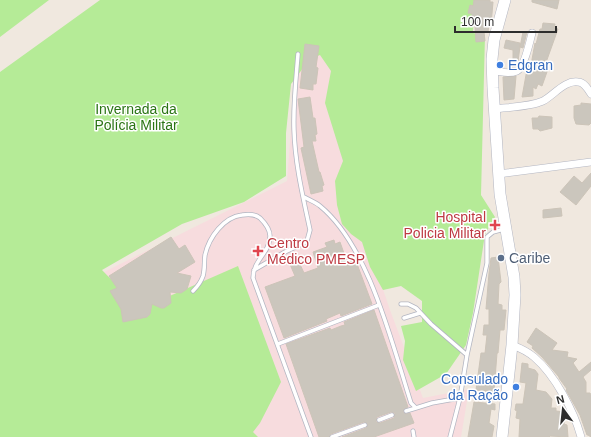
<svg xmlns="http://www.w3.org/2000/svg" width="591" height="437" viewBox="0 0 591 437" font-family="Arial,sans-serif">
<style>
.medical{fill:#f7dcde}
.green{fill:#b5eb97}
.building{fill:#cbc6bd;stroke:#ccc4b8;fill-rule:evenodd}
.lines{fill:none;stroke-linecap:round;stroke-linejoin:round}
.service-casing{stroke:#b3b6c2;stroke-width:5}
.minor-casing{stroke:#b3b6c2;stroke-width:8}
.secondary-casing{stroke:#b3b6c2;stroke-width:12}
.service{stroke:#fff;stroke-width:3.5}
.minor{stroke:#fff;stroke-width:7}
.secondary{stroke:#fff;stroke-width:11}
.shop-dot{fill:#3f7fe0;stroke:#fff;stroke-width:1.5}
.health-dot{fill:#e0444e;stroke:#fff;stroke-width:1.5}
.service-dot{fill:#5c6f8a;stroke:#fff;stroke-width:1.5}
.labels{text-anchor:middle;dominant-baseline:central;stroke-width:3;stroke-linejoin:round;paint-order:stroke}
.shop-label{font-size:14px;fill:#366cbe;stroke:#fff;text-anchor:start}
.park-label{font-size:14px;fill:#2a7414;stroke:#fff}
.health-label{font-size:14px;fill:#be3a42;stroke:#fff;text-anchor:end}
.service-label{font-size:14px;fill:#4e5e75;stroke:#fff;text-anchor:start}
</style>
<rect width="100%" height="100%" fill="#f0e8df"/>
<path class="medical" d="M 298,36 L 362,40 L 360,221 L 390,310 L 423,398 L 469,389 L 461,437 L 254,437 L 129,338 L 84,282 L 287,181 Z"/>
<path class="green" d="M 0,0 L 49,0 L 0,37 Z
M 100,0 L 480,0 L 474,14 L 473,33 L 485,35 L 481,195 L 495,217 L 485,234 L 473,313 L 466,345 L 446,374 L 416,391 L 403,360 L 405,341 L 401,326 L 422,322 L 422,301 L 401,286 L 383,290 L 370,267 L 362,242 L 351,234 L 342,224 L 337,205 L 335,181 L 343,161 L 325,103 L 331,71 L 320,55 L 310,59 L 291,84 L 286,133 L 286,176 L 244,202 L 182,224 L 102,270 L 140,309 L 238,266 L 281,382 L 260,423 L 253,432 L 258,437 L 0,437 L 0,72 Z"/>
<path class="building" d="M 474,0 L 490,0 L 490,2 L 493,2 L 491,25 L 489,25 L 488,32 L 484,32 L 485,41 L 476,42 L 475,27 L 476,19 L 472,19 L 472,14 L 468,13 L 470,5 L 473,6 Z
M 532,0 L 559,0 L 557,9 L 532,2 Z
M 543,23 L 555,24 L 554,28 L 558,29 L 544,68 L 548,69 L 542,86 L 538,84 L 536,89 L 533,87 L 533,96 L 522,97 L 528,64 L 531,65 L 535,43 L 536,44 L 540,29 L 542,29 Z
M 523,32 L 527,32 L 523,48 L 520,47 L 518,61 L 515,67 L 509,68 L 509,62 L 513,63 L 513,50 L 504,48 L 506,40 L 520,43 L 520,47 Z
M 305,44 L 319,46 L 316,67 L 318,68 L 316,84 L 313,84 L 313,90 L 300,88 Z
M 516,76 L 514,99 L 504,100 L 503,77 Z
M 310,97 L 313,118 L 315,118 L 317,134 L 315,135 L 316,141 L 312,141 L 319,172 L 320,172 L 324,185 L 322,186 L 323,191 L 311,194 L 301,148 L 304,147 L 298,99 Z
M 581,103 L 591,104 L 591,123 L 589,125 L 576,124 L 574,118 L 574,106 L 581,105 Z
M 539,116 L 552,117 L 552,128 L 540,131 L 538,129 L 533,129 L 532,118 L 538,118 Z
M 591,173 L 591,186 L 576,205 L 560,192 L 574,176 L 582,183 Z
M 561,208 L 562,216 L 543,218 L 543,210 Z
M 171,237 L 179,249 L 185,245 L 195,262 L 177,273 L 191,276 L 187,289 L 181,293 L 170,292 L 171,303 L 164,308 L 161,308 L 152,304 L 150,314 L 147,317 L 123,322 L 121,309 L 110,291 L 117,288 L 109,276 Z
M 334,240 L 335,244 L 340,242 L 346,259 L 354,256 L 372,304 L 341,316 L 340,313 L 326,319 L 327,321 L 284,338 L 265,287 L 295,276 L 289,262 L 297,258 L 304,273 L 318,268 L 313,252 L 327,247 L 325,243 Z
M 498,257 L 501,282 L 499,284 L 498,304 L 502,305 L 502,310 L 506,310 L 504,330 L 500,330 L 498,353 L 497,353 L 494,392 L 476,390 L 481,353 L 485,353 L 487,335 L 483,335 L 484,325 L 489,325 L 489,309 L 486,309 L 489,273 L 491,258 Z
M 374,310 L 408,407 L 404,409 L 403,412 L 406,414 L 410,413 L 414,423 L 374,437 L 342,437 L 366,428 L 368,424 L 364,422 L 331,434 L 329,437 L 319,437 L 286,344 L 330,328 L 331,330 L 341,326 L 345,325 L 344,322 ZM 391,412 L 395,413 L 394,418 L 380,423 L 376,422 L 377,417 Z
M 536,328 L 557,343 L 552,350 L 568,352 L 567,357 L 577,359 L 573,363 L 579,372 L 591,362 L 591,370 L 583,377 L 586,382 L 586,393 L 590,393 L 591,395 L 591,437 L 588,435 L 587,435 L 580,415 L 566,390 L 567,389 L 559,378 L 559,377 L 542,357 L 532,348 L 533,346 L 527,342 Z
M 522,363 L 528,364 L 528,368 L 535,370 L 538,374 L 536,390 L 546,392 L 552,399 L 551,408 L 556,408 L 556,411 L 565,412 L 564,424 L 567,425 L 568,437 L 550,436 L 549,437 L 519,437 L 520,419 L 516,418 L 517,411 L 515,410 L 516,404 L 523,404 L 526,383 L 520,382 Z
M 474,402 L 495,404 L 495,410 L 491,409 L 489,423 L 494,426 L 492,437 L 468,437 Z"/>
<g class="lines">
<g class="service-casing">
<path id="service" d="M 304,197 C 309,200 315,202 320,206 C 369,246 392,344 411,403 L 416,408 L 432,403 L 460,398
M 254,270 L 285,252 L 302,244 L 307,241 L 310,230 C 303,197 295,164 294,130 C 293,105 296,79 298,54
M 193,291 C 197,287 201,282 203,276 C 205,269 204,262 205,255 C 209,237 224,217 242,215 C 248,214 255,214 260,218 C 265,223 270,229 270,236 C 270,253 253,260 253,278 L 311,437
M 401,304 L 408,304 L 416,308 L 431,324 L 467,355
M 404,318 L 420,313
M 278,344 L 379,305
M 406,411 L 416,408
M 379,420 L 392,415
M 413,431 L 414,437
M 332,437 L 365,425
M 450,437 L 460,398 L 467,355 L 487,263 L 487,237 L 493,232 L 504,229"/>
</g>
<g class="minor-casing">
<path id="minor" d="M 492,70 C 499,72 510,74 517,71 C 524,68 530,41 532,33
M 494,109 C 510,107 529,107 543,101 C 554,95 565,80 578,82 C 584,82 588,89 591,94
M 498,174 L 591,162
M 512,345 C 520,348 528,352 534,357 C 555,375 574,411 581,437"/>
</g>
<g class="secondary-casing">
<path id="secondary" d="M 502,437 L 512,345 L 515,295 L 514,277 L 500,194 L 493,88 L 492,59 L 494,40 L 505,0"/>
</g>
<use href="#service" class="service"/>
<use href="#minor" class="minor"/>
<use href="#secondary" class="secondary"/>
</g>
<g class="shop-dot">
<circle cx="500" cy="65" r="4"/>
<circle cx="516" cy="387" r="4"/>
</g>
<g class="health-dot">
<path d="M493 219h4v4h4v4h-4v4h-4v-4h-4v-4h4z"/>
<path d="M256 245h4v4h4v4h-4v4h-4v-4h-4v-4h4z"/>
</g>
<circle class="service-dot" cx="501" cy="258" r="4"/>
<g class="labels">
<g class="shop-label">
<text x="508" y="65">Edgran</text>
<text x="508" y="379" text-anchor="end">Consulado<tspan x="508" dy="16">da Ração</tspan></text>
</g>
<g class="park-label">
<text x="136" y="109">Invernada da<tspan x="136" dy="16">Polícia Militar</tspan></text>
</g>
<g class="health-label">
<text x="486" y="217">Hospital<tspan x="486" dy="16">Policia Militar</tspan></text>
<text x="267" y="243" text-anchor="start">Centro<tspan x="267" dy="16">Médico PMESP</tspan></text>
</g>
<g class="service-label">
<text x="509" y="258">Caribe</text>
</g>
</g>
<g transform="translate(563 409) rotate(345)" stroke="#ffffff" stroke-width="3" paint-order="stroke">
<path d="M0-3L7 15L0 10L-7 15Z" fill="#2d2d2d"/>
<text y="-6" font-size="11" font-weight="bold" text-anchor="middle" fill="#2d2d2d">N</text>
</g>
<path d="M455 26v6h101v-6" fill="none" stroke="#2d2d2d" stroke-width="2"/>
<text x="461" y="26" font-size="12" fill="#2d2d2d" stroke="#ffffff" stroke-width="3" paint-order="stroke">100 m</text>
</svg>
